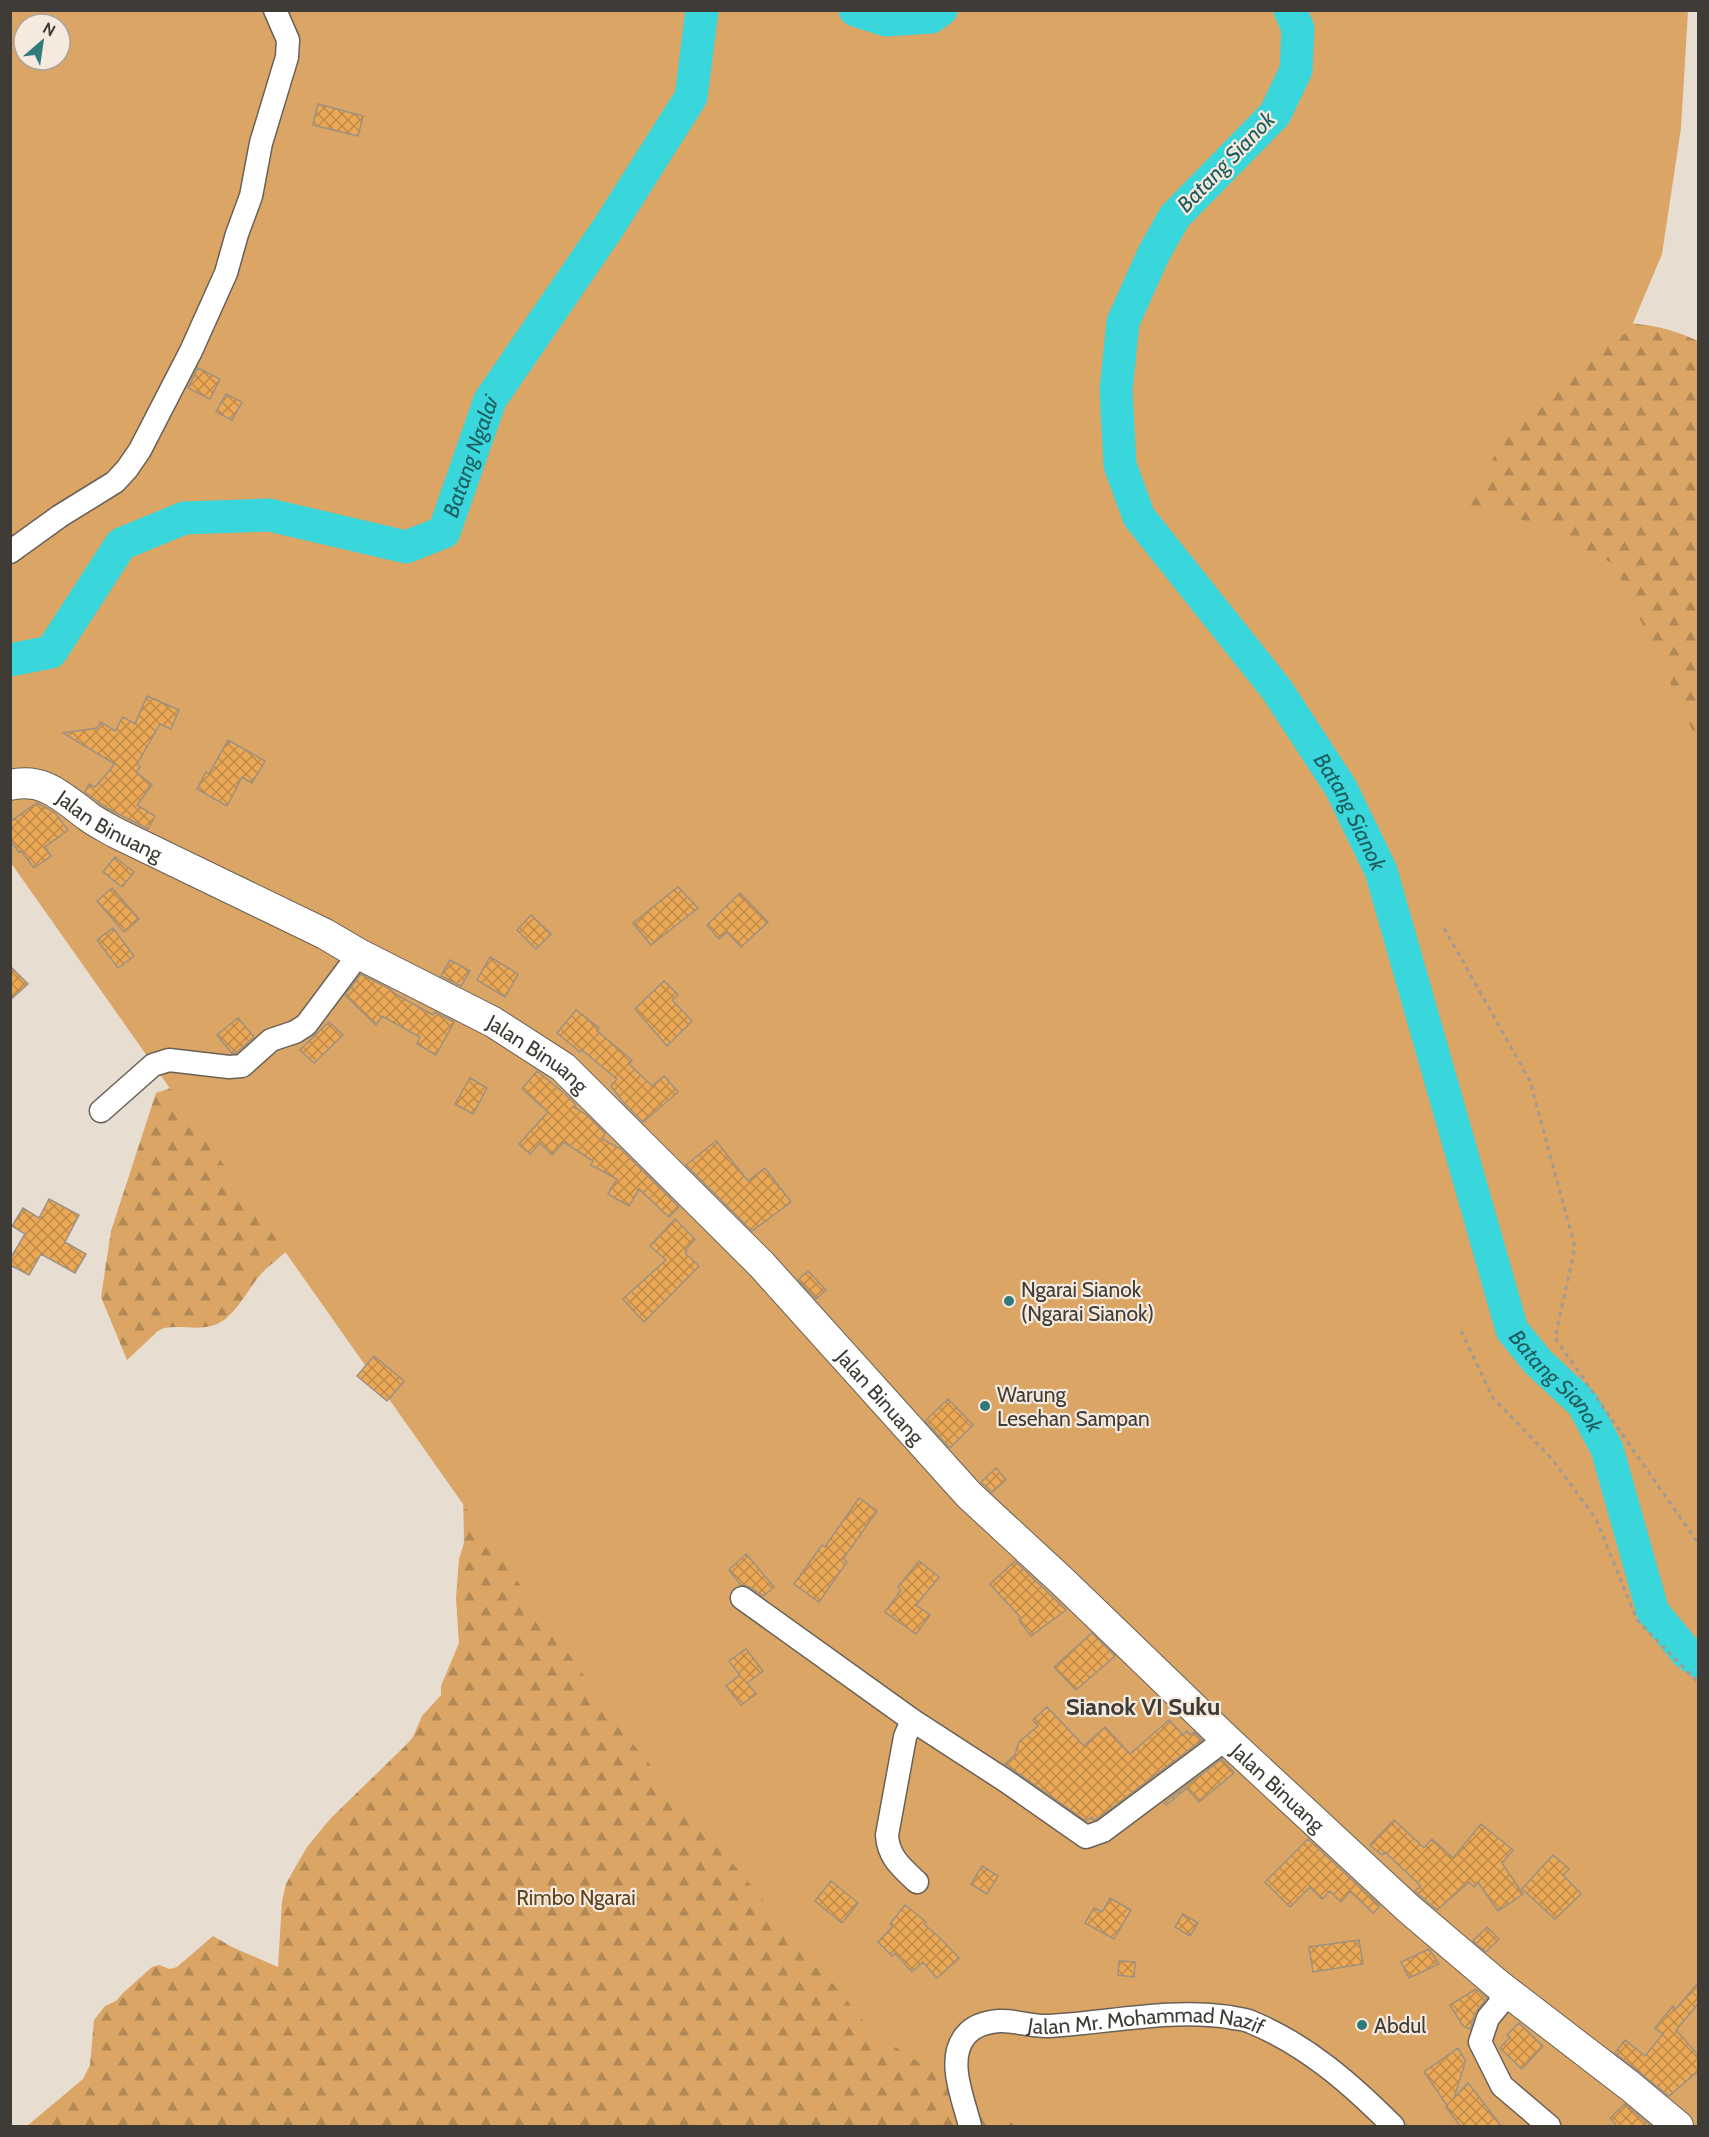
<svg xmlns="http://www.w3.org/2000/svg" width="1709" height="2137" viewBox="0 0 1709 2137" font-family="Cabin,sans-serif">
<style>
.forest{fill:url(#forest-firs)}
.park{fill:#daa565;fill-rule:evenodd}
.lines{fill:none;stroke-linecap:round;stroke-linejoin:round}
.river{stroke:#39d7db;stroke-width:33}
.building{fill:url(#building-cross-hatch);stroke:#9b9185;stroke-width:1.5}
.minor-casing{stroke:#6a6156;stroke-width:25}
.major-casing{stroke:#6a6156;stroke-width:32}
.path{stroke:#a39a91;stroke-width:3;stroke-dasharray:4.5 4.5;stroke-linecap:butt}
.minor{stroke:#fff;stroke-width:22}
.major{stroke:#fff;stroke-width:30}
.poi-dot{fill:#307a7b;stroke:#f6eade;stroke-width:2}
.labels{text-anchor:middle;dominant-baseline:central;stroke-width:4.5;stroke-linejoin:round;paint-order:stroke}
.street-label{font-size:21px;fill:#3f3b36;stroke:#f6eade}
.poi-label{font-size:21px;fill:#3f3b36;stroke:#f6eade;text-anchor:start}
.park-label{font-size:21px;fill:#5d4220;stroke:#f6eade}
.water-label{font-size:22px;font-style:italic;fill:#1f5d5f;stroke:#f6eade}
.quarter-label{font-size:24px;font-weight:bold;fill:#3f3b36;stroke:#f6eade}
</style>
<defs>
<pattern id="forest-firs" width="22" height="20" patternUnits="userSpaceOnUse" patternTransform="scale(1.5)"><rect width="22" height="20" fill="#daa565"/><path d="M5 1l3.5 6h-7zM16 11l3.5 6h-7z" fill="#b28854"/></pattern>
<pattern id="building-cross-hatch" width="8" height="8" patternUnits="userSpaceOnUse" patternTransform="scale(1.5)"><rect width="8" height="8" fill="#eba957"/><path d="M0 0l8 8M0 8l8-8" fill="none" stroke="#c08b49"/></pattern>
</defs>
<rect width="100%" height="100%" fill="#e8ddd1"/>
<path class="forest" d="M 1407,297 C 1465,304 1523,311 1582,319 C 1626,324 1656,321 1698,341 L 1698,808 L 1578,998 Z
M 193,1080 L 1450,2126 L 27,2126 L 83,2079 L 90,2065 L 94,2020 L 105,2006 L 116,2001 L 123,1993 L 152,1967 L 159,1965 L 170,1969 L 177,1967 L 213,1936 L 232,1947 L 278,1967 L 282,1901 L 286,1884 L 292,1873 L 307,1847 L 331,1818 L 406,1745 L 413,1737 L 422,1716 L 441,1695 L 441,1686 L 459,1643 L 456,1598 L 459,1559 L 464,1543 L 463,1492 L 289,1248 C 281,1258 270,1264 262,1273 C 246,1290 235,1320 211,1326 C 196,1330 179,1325 164,1328 L 158,1331 L 127,1360 L 101,1297 L 111,1231 L 156,1093 Z"/>
<path class="park" d="M 10,11 L 1688,11 L 1681,128 L 1662,254 L 1630,330 L 1526,403 L 1466,504 L 1533,523 L 1614,564 L 1698,742 L 1698,2126 L 1016,2126 L 874,2033 L 628,1738 L 11,863 ZM 24,24 L 60,24 L 60,60 L 24,60 Z"/>
<g class="lines">
<g class="river">
<path d="M 855,10 L 886,20 L 931,17 L 941,10"/>
<path id="s1" d="M 1290,10 L 1298,29 L 1296,70 L 1275,114 L 1175,216 L 1154,253 L 1123,322 L 1116,390 L 1120,465 L 1139,517 L 1277,690 L 1341,788 L 1381,871 L 1512,1330 L 1538,1362 L 1583,1404 L 1607,1449 L 1653,1612 L 1687,1653 L 1698,1661"/>
<path id="s2" d="M 10,660 L 51,652 L 121,544 L 184,518 L 269,515 L 406,547 L 444,532 L 490,400 L 608,228 L 691,97 L 702,10"/>
</g>
</g>
<path class="building" d="M 318,104 L 363,116 L 358,136 L 313,125 Z
M 198,368 L 220,379 L 210,399 L 188,388 Z
M 226,394 L 242,402 L 232,420 L 216,412 Z
M 147,696 L 179,710 L 171,729 L 160,724 L 137,764 L 140,767 L 136,772 L 152,785 L 137,805 L 155,816 L 148,829 L 107,808 L 85,792 L 89,784 L 95,787 L 115,764 L 63,733 L 97,728 L 101,722 L 115,731 L 123,717 L 135,724 Z
M 228,740 L 265,761 L 252,783 L 242,777 L 227,806 L 197,789 L 206,772 L 209,774 Z
M 37,803 L 54,812 L 68,830 L 45,847 L 51,856 L 34,868 L 21,851 L 19,852 L 10,840 L 10,822 Z
M 115,857 L 134,872 L 122,887 L 103,872 Z
M 678,887 L 698,908 L 651,945 L 633,923 Z
M 112,888 L 139,919 L 124,932 L 97,901 Z
M 740,893 L 768,922 L 741,947 L 727,932 L 719,939 L 707,925 Z
M 531,915 L 551,934 L 536,949 L 517,930 Z
M 113,928 L 134,956 L 118,968 L 97,940 Z
M 490,957 L 518,974 L 505,997 L 477,980 Z
M 450,960 L 470,971 L 461,986 L 441,976 Z
M 10,966 L 28,984 L 10,1000 Z
M 361,974 L 390,989 L 395,994 L 433,1015 L 435,1012 L 454,1022 L 436,1055 L 417,1044 L 420,1037 L 382,1016 L 376,1025 L 345,995 Z
M 664,981 L 678,995 L 672,1000 L 692,1021 L 667,1046 L 635,1009 Z
M 576,1010 L 599,1028 L 597,1031 L 632,1060 L 629,1064 L 652,1086 L 664,1076 L 678,1092 L 643,1122 L 624,1103 L 611,1086 L 617,1079 L 582,1050 L 580,1052 L 557,1033 Z
M 238,1018 L 254,1037 L 236,1053 L 232,1053 L 217,1035 Z
M 329,1022 L 343,1035 L 314,1063 L 300,1050 Z
M 537,1071 L 565,1094 L 576,1105 L 574,1107 L 587,1115 L 605,1133 L 602,1139 L 621,1149 L 679,1207 L 669,1217 L 639,1189 L 629,1206 L 608,1194 L 617,1179 L 591,1165 L 593,1161 L 564,1142 L 552,1155 L 540,1143 L 530,1154 L 519,1144 L 548,1112 L 522,1089 Z
M 470,1078 L 487,1088 L 473,1114 L 455,1104 Z
M 716,1141 L 748,1181 L 765,1168 L 791,1202 L 752,1231 L 686,1165 Z
M 49,1199 L 79,1215 L 65,1242 L 86,1254 L 75,1273 L 41,1254 L 29,1275 L 10,1265 L 10,1259 L 25,1234 L 12,1226 L 23,1208 L 39,1218 Z
M 675,1219 L 695,1239 L 685,1250 L 687,1251 L 685,1253 L 699,1266 L 644,1322 L 623,1299 L 666,1260 L 650,1246 Z
M 808,1271 L 826,1290 L 816,1299 L 798,1280 Z
M 374,1356 L 404,1381 L 387,1401 L 357,1376 Z
M 948,1399 L 973,1425 L 950,1448 L 925,1421 Z
M 996,1468 L 1006,1480 L 992,1492 L 981,1482 Z
M 859,1498 L 877,1511 L 843,1559 L 847,1562 L 819,1602 L 794,1584 L 822,1545 L 825,1547 Z
M 746,1554 L 774,1587 L 763,1596 L 750,1587 L 741,1585 L 729,1570 Z
M 919,1561 L 939,1577 L 916,1605 L 930,1615 L 916,1634 L 885,1612 L 901,1590 L 898,1587 Z
M 1015,1561 L 1066,1610 L 1031,1636 L 1019,1620 L 1021,1618 L 990,1584 Z
M 1092,1633 L 1115,1656 L 1076,1690 L 1054,1667 Z
M 746,1649 L 763,1671 L 747,1683 L 756,1694 L 741,1705 L 726,1686 L 740,1675 L 729,1661 Z
M 1047,1707 L 1084,1746 L 1105,1727 L 1130,1754 L 1169,1720 L 1183,1735 L 1187,1731 L 1190,1735 L 1194,1732 L 1202,1740 L 1097,1819 L 1093,1820 L 1092,1817 L 1086,1821 L 1005,1764 L 1015,1755 L 1019,1742 L 1038,1726 L 1033,1720 Z
M 1222,1759 L 1234,1773 L 1199,1802 L 1187,1788 L 1166,1805 L 1164,1803 Z
M 1394,1820 L 1424,1848 L 1432,1839 L 1453,1858 L 1481,1824 L 1513,1850 L 1502,1863 L 1523,1894 L 1498,1911 L 1478,1882 L 1474,1887 L 1469,1882 L 1437,1910 L 1415,1891 L 1421,1886 L 1385,1852 L 1382,1855 L 1370,1845 Z
M 1308,1839 L 1380,1906 L 1373,1913 L 1350,1891 L 1341,1902 L 1330,1891 L 1322,1899 L 1310,1887 L 1290,1907 L 1265,1882 Z
M 1553,1855 L 1569,1869 L 1563,1875 L 1581,1894 L 1555,1919 L 1522,1889 Z
M 982,1866 L 998,1876 L 987,1894 L 971,1884 Z
M 831,1881 L 858,1903 L 842,1923 L 815,1901 Z
M 1110,1898 L 1131,1910 L 1114,1939 L 1085,1923 L 1094,1908 L 1102,1912 Z
M 905,1905 L 926,1922 L 924,1924 L 942,1940 L 959,1958 L 937,1978 L 923,1962 L 912,1972 L 895,1953 L 892,1956 L 878,1942 L 893,1926 L 890,1924 Z
M 1183,1914 L 1198,1923 L 1190,1936 L 1175,1927 Z
M 1487,1927 L 1499,1939 L 1486,1952 L 1473,1941 Z
M 1359,1940 L 1363,1964 L 1313,1972 L 1309,1947 Z
M 1429,1949 L 1439,1964 L 1409,1978 L 1401,1962 Z
M 1119,1961 L 1135,1962 L 1134,1977 L 1118,1975 Z
M 1698,1983 L 1698,2004 L 1676,2030 L 1698,2055 L 1698,2071 L 1669,2096 L 1615,2053 L 1625,2040 L 1645,2056 L 1663,2034 L 1655,2028 L 1673,2006 L 1676,2009 Z
M 1476,1989 L 1487,1998 L 1475,2013 L 1470,2029 L 1463,2026 L 1450,2005 Z
M 1519,2023 L 1543,2046 L 1522,2069 L 1500,2048 L 1510,2037 L 1507,2035 Z
M 1458,2048 L 1465,2060 L 1465,2063 L 1454,2098 L 1468,2083 L 1502,2127 L 1461,2127 L 1446,2107 L 1447,2105 L 1424,2072 Z
M 1625,2104 L 1652,2127 L 1618,2127 L 1610,2118 Z"/>
<g class="lines">
<g class="minor-casing">
<g id="minor">
<path d="M 10,552 L 60,516 L 115,482 L 127,469 L 140,450 L 191,351 L 226,273 L 237,234 L 251,196 L 261,143 L 287,57 L 288,40 L 275,10"/>
<path d="M 101,1111 L 153,1065 L 169,1060 L 229,1067 L 242,1066 L 271,1040 L 295,1032 L 306,1025 L 359,954"/>
<path d="M 742,1598 L 912,1720 L 1006,1781 L 1086,1837 L 1103,1831 L 1226,1739"/>
<path d="M 912,1720 L 905,1737 L 887,1835 C 888,1857 902,1868 917,1882"/>
<path d="M 1496,1983 L 1502,2001 L 1488,2018 L 1480,2042 L 1502,2086 L 1549,2126"/>
<path id="s3" d="M 970,2126 C 964,2100 945,2059 966,2035 C 974,2025 987,2022 999,2021 C 1015,2020 1032,2027 1048,2026 C 1108,2023 1169,2008 1229,2017 C 1237,2019 1245,2019 1251,2022 C 1307,2045 1351,2084 1393,2126"/>
</g>
</g>
<g class="major-casing">
<g id="major">
<path id="s4" d="M 10,785 C 45,777 63,798 89,817 C 97,823 106,827 114,832 L 325,934 L 359,954 L 493,1022 L 563,1067 L 762,1265 L 969,1495 L 1062,1581 L 1226,1739 L 1409,1909 L 1496,1983 L 1630,2086 L 1678,2126"/>
</g>
</g>
<path class="path" d="M 1444,928 L 1530,1081 L 1575,1247 L 1555,1338 L 1698,1543
M 1461,1331 L 1493,1398 L 1552,1459 L 1596,1519 L 1637,1620 L 1698,1682"/>
<use href="#minor" class="minor"/>
<use href="#major" class="major"/>
</g>
<g class="poi-dot">
<circle cx="1009" cy="1301" r="6"/>
<circle cx="985" cy="1406" r="6"/>
<circle cx="1362" cy="2025" r="6"/>
</g>
<g class="labels">
<g class="street-label">
<text stroke="none"><textPath href="#s4" startOffset="111">Jalan Binuang</textPath></text>
<text stroke="none"><textPath href="#s4" startOffset="597">Jalan Binuang</textPath></text>
<text stroke="none"><textPath href="#s4" startOffset="1083">Jalan Binuang</textPath></text>
<text stroke="none"><textPath href="#s4" startOffset="1641">Jalan Binuang</textPath></text>
<text stroke="none"><textPath href="#s3" startOffset="280">Jalan Mr. Mohammad Nazif</textPath></text>
</g>
<g class="poi-label">
<text x="1021" y="1289">Ngarai Sianok<tspan x="1021" dy="24">(Ngarai Sianok)</tspan></text>
<text x="997" y="1394">Warung<tspan x="997" dy="24">Lesehan Sampan</tspan></text>
<text x="1374" y="2025">Abdul</text>
</g>
<g class="park-label">
<text x="576" y="1897">Rimbo Ngarai</text>
</g>
<g class="water-label">
<text transform="translate(1226 162) rotate(-46)">Batang Sianok</text>
<text stroke="none"><textPath href="#s2" startOffset="585">Batang Ngalai</textPath></text>
<text stroke="none"><textPath href="#s1" startOffset="934">Batang Sianok</textPath></text>
<text stroke="none"><textPath href="#s1" startOffset="1546">Batang Sianok</textPath></text>
</g>
<g class="quarter-label">
<text x="1143" y="1706">Sianok VI Suku</text>
</g>
</g>
<rect width="1709" height="2137" fill="none" stroke="#3f3b36" stroke-width="24"/>
<g transform="translate(42 42) rotate(29)"><circle r="28" fill="#f6eade" stroke="#ada49b" stroke-width="1.5"/>
<path d="M0-4.5L10 22L0 15L-10 22Z" fill="#307a7b"/>
<text y="-9" font-size="16" font-weight="bold" text-anchor="middle" fill="#3f3b36">N</text>
</g>
</svg>
